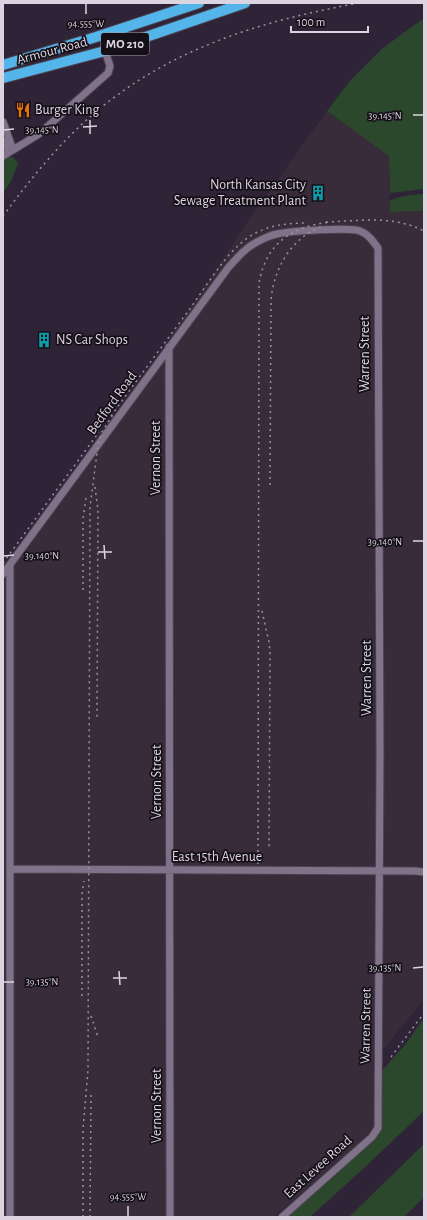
<svg xmlns="http://www.w3.org/2000/svg" width="427" height="1220" viewBox="0 0 427 1220" font-family="'Alegreya Sans',sans-serif">
<style>
.industrial{fill:#392c3a}
.green{fill:#2c482c}
.lines{fill:none;stroke-linecap:round;stroke-linejoin:round}
.minor-casing{stroke:#4a4151;stroke-width:9}
.highway-casing{stroke:#4a4151;stroke-width:12}
.minor{stroke:#807389;stroke-width:7}
.highway{stroke:#54b5ea;stroke-width:10}
.rail{stroke:#9a91a0;stroke-width:1.5;stroke-dasharray:2 4;stroke-linecap:butt}
.ticks{fill:none;stroke:#dcd5e1;stroke-width:1.5}
.labels{text-anchor:middle;dominant-baseline:central;stroke-width:3.5;stroke-linejoin:round;paint-order:stroke}
.shield{fill:#151018;stroke:#a09aa5;stroke-width:1}
.shield-label{font-size:13px;font-weight:bold;fill:#dcd5e1}
.street-label{font-size:14px;fill:#dcd5e1;stroke:#151018}
.poi-label{font-size:14px;fill:#dcd5e1;stroke:#151018;text-anchor:start}
.ticks-label{font-size:10px;text-anchor:middle;fill:#dcd5e1;stroke:#151018;stroke-width:3.5;stroke-linejoin:round;paint-order:stroke}
</style>
<rect width="100%" height="100%" fill="#2f2437"/>
<path class="industrial" d="M 327,111 L 389,156 L 390,212 L 424,211 L 424,999 L 378,1056 L 378,1128 L 274,1217 L 3,1217 L 3,573 L 98,445 L 251,217 Z"/>
<path class="green" d="M 424,18 L 424,189 L 390,193 L 389,156 L 327,111 L 350,81 L 383,48 Z
M 8,157 L 13,157 L 18,163 L 11,181 L 3,193 L 3,161 Z
M 424,194 L 424,211 L 390,212 L 390,201 C 400,195 413,195 424,194 Z
M 424,1018 L 424,1111 L 364,1168 L 310,1217 L 286,1217 L 377,1135 L 381,1072 L 405,1045 Z
M 424,1144 L 424,1197 L 404,1217 L 349,1217 Z"/>
<g class="lines">
<g class="minor-casing">
<path id="minor" d="M 3,122 L 13,150
M 3,141 L 7,148 L 13,150
M 3,156 L 39,134 L 108,73 L 110,66 L 105,51
M 169,347 L 170,1217
M 10,565 L 10,1217
M 3,574 L 228,268 C 237,258 245,248 257,242 C 263,239 270,235 277,234 C 290,231 350,227 360,231 C 368,234 373,241 378,248 L 380,752 L 378,1128 L 372,1137 L 282,1217
M 10,869 L 415,871 L 424,872"/>
</g>
<g class="highway-casing">
<path id="highway" d="M 3,65 L 96,37 L 199,3
M 3,78 L 105,51 L 245,3"/>
</g>
<use href="#minor" class="minor"/>
<use href="#highway" class="highway"/>
<path class="rail" d="M 3,216 C 35,173 69,131 112,99 C 184,44 271,19 359,3
M 326,222 C 358,221 394,215 424,231
M 111,416 C 137,380 163,345 189,310 C 205,288 227,251 249,237 C 267,225 287,223 308,223
M 270,485 L 271,303 C 272,271 291,237 323,226
M 95,487 L 98,510 L 97,719
M 3,563 L 99,432
M 83,590 L 83,519 L 86,498
M 262,611 L 269,642 L 270,653 L 269,849
M 258,864 L 259,283 C 266,243 292,226 331,222
M 82,996 L 82,894 L 84,881
M 91,1016 L 98,1037
M 391,1057 L 424,1013
M 83,1217 L 83,1129 L 88,1070 L 90,507 L 98,445 L 102,432 L 114,413
M 90,1217 L 91,1095"/>
</g>
<path class="ticks" d="M 86,4 L 86,14M 413,115 L 423,115M 90,120 L 90,134M 83,127 L 97,126M 4,130 L 14,129M 413,541 L 423,541M 104,545 L 105,559M 98,552 L 112,552M 4,556 L 14,555M 413,968 L 423,967M 119,971 L 120,985M 113,978 L 127,978M 4,982 L 14,982M 128,1206 L 128,1216"/>
<defs>
<g id="restaurant-bare" transform="scale(1.2)"><path d="M-5-6h1v4h1v-4h1v4h1v-4h1v5L-1.5 .5V6h-2V.5L-5-1ZM5-6V6H3V1.5H1.5Q1.5-4 5-6Z" fill="#e8710a" stroke="#151018" stroke-width="2.5" paint-order="stroke"/></g>
<g id="building-bare" transform="scale(1.2)"><path d="M-4-6H4V6H1V3H-1V6H-4ZM-2.5-4.3h1.7v1.8h-1.7ZM.8-4.3h1.7v1.8H.8ZM-2.5-1h1.7V.8h-1.7ZM.8-1h1.7V.8H.8Z" fill="#0f9aa8" stroke="#151018" stroke-width="2.5" paint-order="stroke"/></g>
</defs>
<g fill-rule="evenodd">
<use href="#restaurant-bare" x="23" y="110"/>
<use href="#building-bare" x="318" y="193"/>
<use href="#building-bare" x="44" y="340"/>
</g>
<g class="labels">
<rect class="shield" x="101" y="33" width="48" height="22" rx="3"/>
<g class="shield-label">
<text x="125" y="44">MO 210</text>
</g>
<g class="street-label">
<text transform="translate(52 51) rotate(-15)">Armour Road</text>
<text transform="translate(365 354) rotate(-90)">Warren Street</text>
<text transform="translate(112 403) rotate(-54)">Bedford Road</text>
<text transform="translate(156 458) rotate(-90)">Vernon Street</text>
<text transform="translate(367 678) rotate(-90)">Warren Street</text>
<text transform="translate(157 782) rotate(-90)">Vernon Street</text>
<text x="217" y="857">East 15th Avenue</text>
<text transform="translate(366 1026) rotate(-89)">Warren Street</text>
<text transform="translate(157 1106) rotate(-90)">Vernon Street</text>
<text transform="translate(318 1167) rotate(-42)">East Levee Road</text>
</g>
<g class="poi-label">
<text x="35" y="110">Burger King</text>
<text x="306" y="185" text-anchor="end">North Kansas City<tspan x="306" dy="16">Sewage Treatment Plant</tspan></text>
<text x="56" y="340">NS Car Shops</text>
</g>
</g>
<g class="ticks-label">
<text x="86" y="27">94.555°W</text>
<text x="385" y="119">39.145°N</text>
<text x="42" y="133">39.145°N</text>
<text x="385" y="545">39.140°N</text>
<text x="42" y="559">39.140°N</text>
<text x="385" y="971">39.135°N</text>
<text x="42" y="985">39.135°N</text>
<text x="128" y="1200">94.555°W</text>
</g>
<rect width="427" height="1220" fill="none" stroke="#dcd5e1" stroke-width="8"/>
<path d="M291 26v6h77v-6" fill="none" stroke="#dcd5e1" stroke-width="2"/>
<text x="297" y="26" font-size="12" fill="#dcd5e1" stroke="#151018" stroke-width="3" paint-order="stroke">100 m</text>
</svg>
